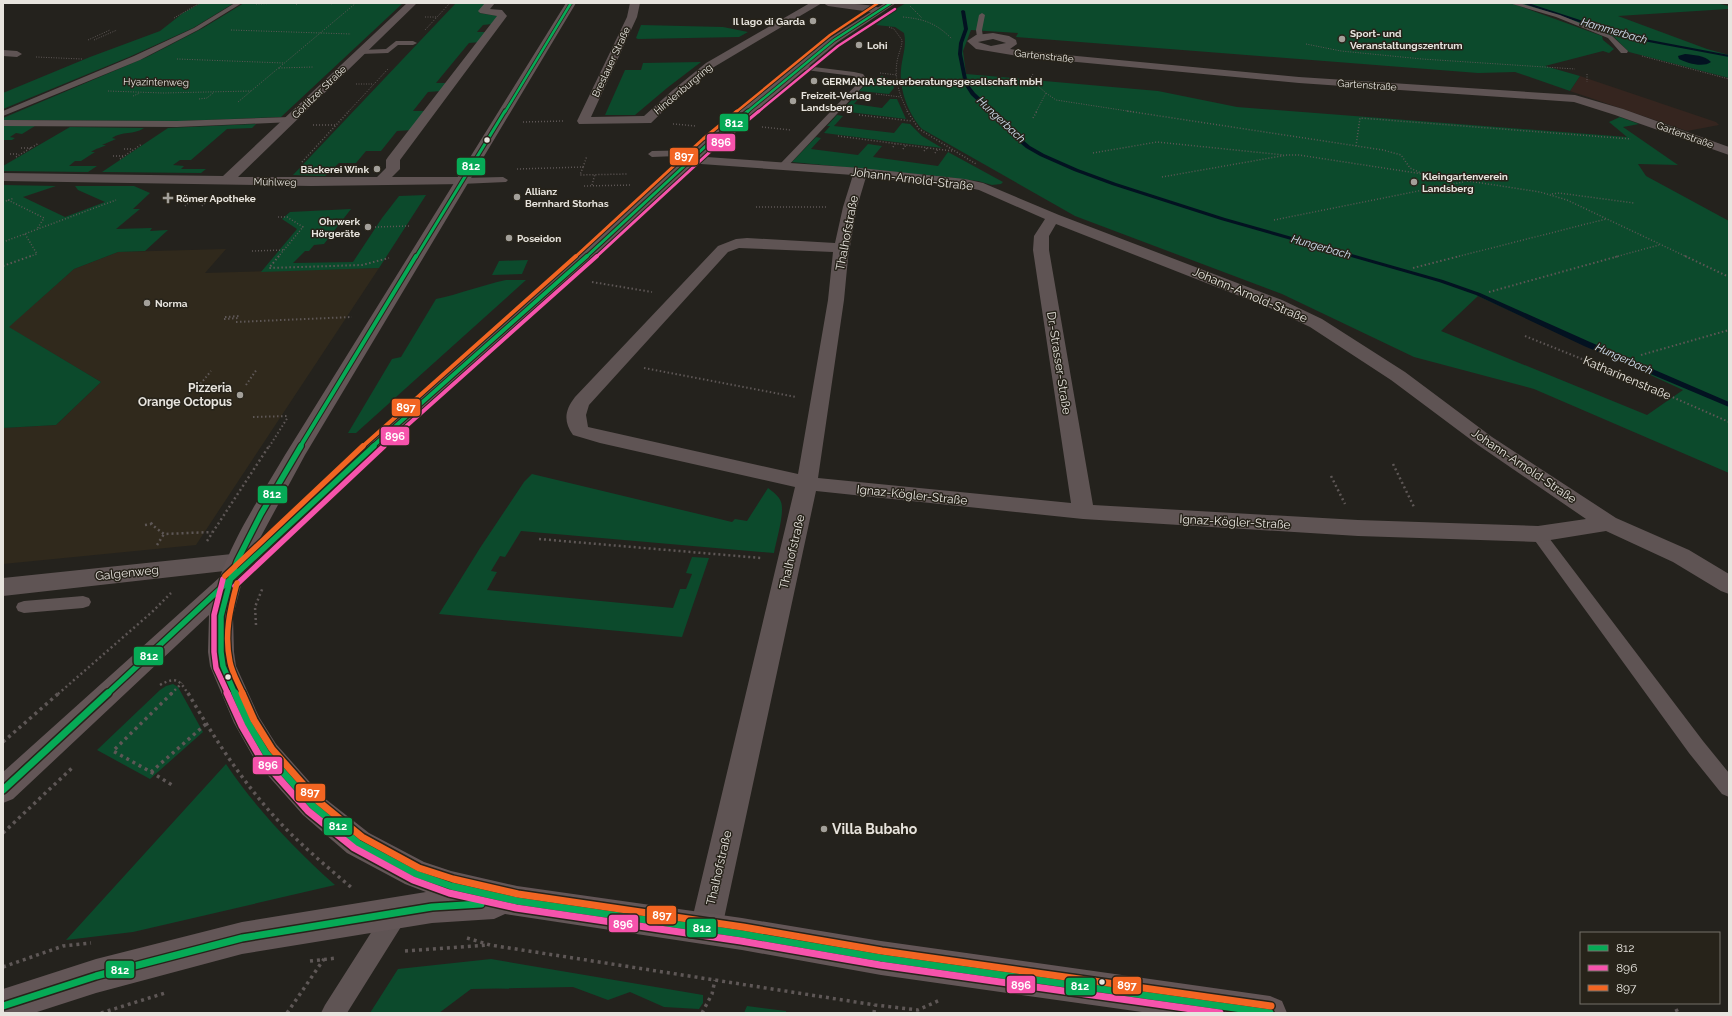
<svg xmlns="http://www.w3.org/2000/svg" width="1732" height="1016" viewBox="0 0 1732 1016" font-family="Raleway,sans-serif">
<style>
.built{fill:#30291c}
.industrial{fill:#35251f}
.green{fill:#0c4a2c;fill-rule:evenodd}
.water{fill:#031221}
.lines{fill:none;stroke-linecap:round;stroke-linejoin:round}
.stream{fill:#031221;fill-rule:evenodd}
.path-far4{stroke:#5e5756;stroke-width:1;stroke-dasharray:1 1.5;stroke-linecap:butt}
.path-far3{stroke:#5e5756;stroke-width:1.5;stroke-dasharray:1 2;stroke-linecap:butt}
.path-far2{stroke:#5e5756;stroke-width:2;stroke-dasharray:1.5 2.5;stroke-linecap:butt}
.path-far1{stroke:#5e5756;stroke-width:2.5;stroke-dasharray:2 3;stroke-linecap:butt}
.path{stroke:#5e5756;stroke-width:3.5;stroke-dasharray:3 4;stroke-linecap:butt}
.lane{fill:#5f5454;fill-rule:evenodd}
.street{fill:#5f5454;fill-rule:evenodd}
.secondary{fill:#635657;fill-rule:evenodd}
.bus-1-far4-casing{stroke:#27231a;stroke-width:4}
.bus-1-far3-casing{stroke:#27231a;stroke-width:5}
.bus-1-far2-casing{stroke:#27231a;stroke-width:6}
.bus-1-far1-casing{stroke:#27231a;stroke-width:8}
.bus-1-casing{stroke:#27231a;stroke-width:10}
.bus-2-far4-casing{stroke:#27231a;stroke-width:4}
.bus-2-far3-casing{stroke:#27231a;stroke-width:5}
.bus-2-far2-casing{stroke:#27231a;stroke-width:6}
.bus-2-far1-casing{stroke:#27231a;stroke-width:8}
.bus-2-casing{stroke:#27231a;stroke-width:10}
.bus-3-far4-casing{stroke:#27231a;stroke-width:4}
.bus-3-far3-casing{stroke:#27231a;stroke-width:5}
.bus-3-far2-casing{stroke:#27231a;stroke-width:6}
.bus-3-far1-casing{stroke:#27231a;stroke-width:8}
.bus-3-casing{stroke:#27231a;stroke-width:10}
.bus-1-far4{stroke:#06aa56;stroke-width:2.5}
.bus-1-far3{stroke:#06aa56;stroke-width:3}
.bus-1-far2{stroke:#06aa56;stroke-width:4}
.bus-1-far1{stroke:#06aa56;stroke-width:5.5}
.bus-1{stroke:#06aa56;stroke-width:7}
.bus-2-far4{stroke:#f653ac;stroke-width:2.5}
.bus-2-far3{stroke:#f653ac;stroke-width:3}
.bus-2-far2{stroke:#f653ac;stroke-width:4}
.bus-2-far1{stroke:#f653ac;stroke-width:5.5}
.bus-2{stroke:#f653ac;stroke-width:7}
.bus-3-far4{stroke:#f26522;stroke-width:2.5}
.bus-3-far3{stroke:#f26522;stroke-width:3}
.bus-3-far2{stroke:#f26522;stroke-width:4}
.bus-3-far1{stroke:#f26522;stroke-width:5.5}
.bus-3{stroke:#f26522;stroke-width:7}
.poi-dot{fill:#a3a09a;stroke:#27231a;stroke-width:1.5}
.bus-dot{fill:#e7e4de;stroke:#27231a;stroke-width:1.5}
.labels{text-anchor:middle;dominant-baseline:central;stroke-width:3;stroke-linejoin:round;paint-order:stroke}
.far-poi-label{font-size:10px;font-weight:bold;fill:#e7e4de;stroke:#27231a;text-anchor:start}
.far-street-label{font-size:10px;fill:#e7e4de;stroke:#27231a}
.far-water-label{font-size:11px;font-style:italic;fill:#d2e2f3;stroke:#27231a}
.street-label{font-size:12px;fill:#e7e4de;stroke:#27231a}
.poi-label{font-size:12px;font-weight:bold;fill:#e7e4de;stroke:#27231a;text-anchor:end}
.near-poi-label{font-size:14px;font-weight:bold;fill:#e7e4de;stroke:#27231a;text-anchor:start}
.line-badge{stroke:#27231a;stroke-width:1.5}
.badge-label{font-size:11px;text-anchor:middle;font-weight:bold;fill:#fff}
</style>
<rect width="100%" height="100%" fill="#24221d"/>
<path class="built" d="M 226,249 L 205,273 L 379,268 L 196,545 L 3,564 L 3,428 L 56,425 L 101,382 L 8,327 L 74,269 L 118,252 Z"/>
<path class="industrial" d="M 1580,76 L 1716,122 L 1719,125 L 1687,131 L 1570,91 Z"/>
<path class="green" d="M 201,3 L 234,3 L 193,28 L 129,57 L 3,109 L 3,93 L 90,57 L 160,31 L 183,13 Z
M 244,3 L 403,3 L 281,117 L 180,121 L 3,120 L 3,118 L 147,57 L 203,28 Z
M 456,3 L 486,3 L 479,13 L 498,16 L 492,24 L 483,25 L 477,32 L 489,32 L 480,42 L 469,43 L 436,83 L 447,83 L 441,91 L 428,92 L 413,111 L 427,111 L 412,130 L 397,131 L 381,151 L 366,151 L 356,163 L 339,163 L 325,176 L 293,175 Z
M 906,3 L 1511,3 L 1602,36 L 1603,40 L 1614,49 L 1609,53 L 1603,51 L 1545,66 L 1580,76 L 1570,91 L 1515,72 L 1478,73 L 1016,37 L 1018,33 L 971,30 L 963,51 L 966,74 L 1158,91 L 1237,107 L 1627,137 L 1609,122 L 1620,117 L 1639,124 L 1623,127 L 1678,165 L 1638,164 L 1646,176 L 1729,221 L 1729,473 L 1534,389 L 1414,357 L 1282,294 L 1075,216 L 922,129 C 909,115 899,90 901,70 C 902,57 907,46 904,33 L 895,27 L 876,25 L 894,10 ZM 1478,296 L 1683,390 L 1647,415 L 1441,331 Z
M 1515,3 L 1715,3 L 1729,6 L 1728,9 L 1618,16 L 1707,49 L 1729,55 L 1729,78 L 1629,52 L 1614,37 L 1561,16 Z
M 641,25 L 723,27 L 748,32 L 739,37 L 638,39 L 636,38 Z
M 701,62 L 667,88 L 635,115 L 605,115 L 625,70 L 641,70 L 643,63 Z
M 882,76 L 892,81 L 894,88 L 889,94 L 859,91 L 870,81 Z
M 857,95 L 862,95 L 854,104 L 882,108 L 890,99 L 897,99 L 906,119 L 841,111 Z
M 837,115 L 843,116 L 834,126 L 894,133 L 902,123 L 910,124 L 922,136 L 942,148 L 824,133 L 830,126 L 827,126 Z
M 256,124 L 252,128 L 227,129 L 191,160 L 180,160 L 173,165 L 184,166 L 181,169 L 206,169 L 201,173 L 102,172 L 168,128 Z
M 3,126 L 35,126 L 22,134 L 16,133 L 10,137 L 15,138 L 12,140 L 3,140 Z
M 70,127 L 144,128 C 134,135 122,131 112,138 L 116,139 L 102,145 L 106,145 C 101,148 96,148 91,152 L 95,152 L 81,161 L 75,161 L 69,166 L 97,166 L 88,172 L 3,171 L 3,166 Z
M 816,137 L 821,138 L 811,149 L 858,155 L 868,144 L 882,146 L 873,157 L 938,166 L 948,152 L 1003,182 L 1001,184 L 992,185 L 978,181 L 947,177 L 792,162 Z
M 3,185 L 56,186 L 23,197 L 65,217 L 105,202 L 78,190 L 75,186 L 134,186 L 150,193 L 133,209 L 140,209 L 116,229 L 152,228 L 150,231 L 168,230 L 145,251 L 118,252 L 74,269 L 9,327 L 101,382 L 56,425 L 3,428 Z
M 426,195 L 379,268 L 261,272 L 297,229 L 282,219 L 290,212 L 351,209 L 324,244 L 314,245 L 309,251 L 305,251 L 293,263 L 353,262 L 382,218 L 399,196 Z
M 528,260 L 522,274 L 492,275 L 499,261 Z
M 506,280 L 526,280 L 356,433 L 348,433 L 392,359 L 401,357 L 436,299 C 460,294 482,285 506,280 Z
M 532,474 L 732,522 L 735,519 L 747,521 L 768,488 C 773,492 779,496 781,502 C 785,513 776,541 774,553 L 521,531 L 505,557 L 500,556 L 491,571 L 497,572 L 487,590 L 673,608 L 680,589 L 686,589 L 692,574 L 686,573 L 692,557 L 709,558 L 682,637 L 439,614 L 480,548 L 524,482 Z
M 173,684 L 178,687 L 203,732 L 150,779 L 97,750 L 160,690 L 166,686 Z
M 226,764 C 257,810 294,848 335,885 L 133,932 L 66,940 Z
M 491,959 L 703,995 L 703,1003 L 699,1009 L 664,1007 L 630,992 L 608,1000 L 573,987 L 471,989 L 439,1013 L 370,1013 L 398,969 Z
M 747,1006 L 786,1011 L 786,1013 L 744,1013 Z"/>
<path class="water" d="M 1685,54 C 1693,55 1705,55 1711,62 C 1703,68 1687,63 1679,59 L 1678,56 Z"/>
<g class="lines">
<path class="stream" d="M 1522,3 L 1528,3 L 1629,36 L 1729,55 L 1729,57 L 1627,38 Z
M 963,10 L 965,11 L 968,29 L 963,43 L 962,54 L 968,84 L 975,93 L 1006,122 L 1016,134 L 1030,146 L 1044,154 L 1078,169 L 1116,183 L 1225,218 L 1443,280 L 1480,293 L 1590,342 L 1729,402 L 1729,407 L 1584,346 L 1476,295 L 1439,282 L 1221,220 L 1112,185 L 1074,171 L 1040,156 L 1026,148 L 1012,136 L 1002,124 L 971,95 L 964,84 L 958,54 L 959,43 L 964,29 L 961,11 Z"/>
<path class="path-far4" d="M 256,4 L 287,3
M 331,4 L 333,3
M 296,5 L 298,3
M 910,6 L 922,18
M 425,17 L 437,17
M 903,17 C 924,19 936,23 952,39
M 174,18 L 200,3
M 889,27 L 894,29 L 902,40 C 902,48 898,54 897,62 C 894,79 900,97 908,112
M 231,30 L 351,34
M 425,30 L 450,3
M 88,40 L 110,30
M 94,40 L 117,30
M 1306,44 L 1341,51 L 1422,59 L 1575,69
M 1642,56 L 1729,79
M 36,57 L 82,59
M 177,59 L 284,63
M 279,68 L 314,67
M 880,73 L 897,75
M 1033,74 L 1030,79 L 1046,93 L 1036,112
M 1587,74 L 1587,82
M 356,84 L 373,84
M 108,91 L 163,93 L 251,91
M 1046,93 L 1056,100 L 1134,112
M 876,94 L 901,97
M 133,96 L 140,93
M 199,99 L 207,98 L 214,92
M 238,102 L 356,3
M 348,112 L 388,69"/>
<path class="path-far3" d="M 907,111 L 919,129 L 976,164
M 1127,111 L 1383,150 L 1401,155 L 1410,168 L 1421,173
M 859,115 L 912,121
M 1033,118 L 1037,111
M 523,122 L 564,121
M 673,124 L 696,126
M 313,125 L 336,125
M 762,127 L 791,130
M 838,136 L 952,151
M 1356,146 L 1360,118 L 1631,139
M 893,147 L 895,144
M 21,148 L 31,148
M 124,149 L 133,149
M 903,149 L 906,145
M 924,151 L 927,148
M 935,153 L 938,149
M 1093,153 L 1157,142 L 1284,155
M 10,154 L 19,154
M 113,156 L 123,156
M 16,157 L 39,143
M 120,159 L 142,144
M 302,162 L 349,111
M 583,167 L 587,156
M 517,169 L 583,167 L 580,175 L 627,174
M 1162,177 L 1287,155 L 1299,155 L 1540,192 L 1567,200 L 1687,257
M 592,185 L 595,174
M 584,186 L 632,185
M 1552,194 L 1559,193 L 1634,203
M 8,200 L 44,218 L 37,229
M 3,202 L 14,198
M 185,206 L 192,200
M 202,206 L 207,201
M 756,207 L 827,207
M 1274,220 L 1463,182
M 375,227 L 409,226
M 25,234 L 37,254 L 28,257
M 3,242 L 116,200
M 252,251 L 284,250
M 278,257 L 303,227 L 287,217 L 278,217
M 1456,257 L 1606,219
M 1615,257 L 1659,245"/>
<path class="path-far2" d="M 279,256 L 269,268 L 362,265 L 389,258
M 1685,256 L 1729,277
M 3,266 L 31,256
M 1413,268 L 1460,256
M 592,282 L 652,292
M 1489,292 L 1619,256
M 225,317 L 240,316
M 224,319 L 239,318
M 236,322 L 352,317
M 1525,336 L 1629,378 L 1729,422
M 1641,355 L 1729,330
M 644,368 L 796,397
M 246,385 L 257,369
M 198,387 L 211,371
M 253,417 L 288,416
M 269,447 L 288,417"/>
<path class="path-far1" d="M 1393,464 L 1414,507
M 1331,476 L 1345,504
M 151,524 L 154,520
M 145,525 L 151,524 L 164,534 L 212,532
M 539,539 L 761,558
M 207,541 L 269,446
M 157,545 L 164,534
M 256,625 L 255,607 L 263,587
M 160,685 C 176,676 180,680 188,694
M 58,694 L 152,612 L 171,593
M 171,694 L 182,683"/>
<path class="path" d="M 172,693 L 113,751 L 151,772 L 206,724
M 188,693 C 213,736 240,778 273,815 C 297,842 325,865 352,888
M 3,742 L 59,693
M 151,772 L 172,785
M 3,833 L 72,768
M 467,938 L 490,945 L 875,1005 L 918,1010 L 940,1000
M 405,951 L 488,945
M 310,961 L 337,958
M 3,967 L 63,946 L 91,943
M 1676,1009 L 1678,1013
M 101,1013 L 165,993
M 287,1013 L 324,959
M 702,1013 L 712,994 L 715,980
M 874,1013 L 875,1005"/>
<path class="lane" d="M 235,3 L 242,3 L 198,30 L 140,60 L 3,116 L 3,111 L 134,56 L 194,28 Z
M 1509,3 L 1519,3 L 1560,15 L 1612,36 L 1628,51 L 1627,53 L 1621,53 L 1608,38 L 1556,17 Z
M 982,13 L 985,15 L 982,30 L 983,37 L 980,39 L 977,37 L 976,30 L 979,15 Z
M 396,41 L 413,41 L 417,43 L 413,45 L 398,45 L 388,53 L 361,54 L 357,52 L 361,50 L 386,49 Z
M 798,65 L 854,72 L 863,74 L 868,81 L 786,168 L 783,169 L 778,166 L 780,164 L 860,81 L 857,78 L 853,76 L 798,69 Z
M 290,117 L 294,120 L 293,122 L 177,127 L 3,126 L 3,120 L 177,121 Z
M 699,150 L 702,151 L 703,153 L 702,155 L 652,157 L 648,154 L 652,151 Z
M 503,177 L 508,180 L 506,182 L 461,184 L 456,181 L 461,178 Z
M 1538,529 L 1543,530 L 1703,741 L 1729,773 L 1729,797 L 1722,794 L 1689,753 L 1533,538 L 1530,534 L 1533,530 Z
M 83,596 L 89,598 L 91,602 L 89,606 L 83,608 L 24,613 L 18,611 L 16,607 L 18,603 L 24,601 Z
M 396,903 L 404,906 L 407,914 L 404,922 L 347,1013 L 321,1013 L 325,1005 L 388,906 Z"/>
<path class="street" d="M 407,3 L 417,3 L 238,177 L 377,177 L 386,168 L 386,160 L 388,157 L 497,16 L 480,13 L 478,11 L 485,3 L 495,3 L 490,9 L 502,10 L 507,16 L 400,160 L 400,169 L 392,177 L 461,177 L 466,178 L 468,181 L 466,184 L 311,186 L 3,181 L 3,173 L 223,176 Z
M 630,3 L 640,3 L 637,17 L 591,117 L 644,116 L 673,90 L 706,63 L 810,3 L 822,3 L 714,67 L 681,94 L 651,123 L 579,124 L 577,121 L 627,17 Z
M 823,3 C 835,3 876,3 883,10 L 878,13 L 828,6 Z
M 993,33 L 1009,36 L 1016,40 L 1017,44 L 1010,49 L 1024,51 L 1299,77 L 1575,95 L 1623,109 L 1729,147 L 1729,155 L 1615,115 L 1574,102 L 1299,83 L 1024,57 L 976,49 L 967,41 L 976,35 ZM 993,39 L 1006,43 L 991,46 L 978,42 Z
M 3,50 L 17,51 L 22,54 L 17,57 L 3,56 Z
M 692,156 L 861,168 L 965,179 L 983,183 L 1059,215 L 1282,300 L 1322,319 L 1405,372 L 1492,437 L 1616,518 L 1689,550 L 1729,574 L 1729,594 L 1721,591 L 1673,562 L 1606,531 L 1538,542 L 1358,536 L 1083,519 L 816,491 L 722,928 L 718,939 L 706,944 L 694,939 L 690,928 L 795,487 L 600,443 L 573,435 C 563,421 565,410 575,397 L 718,246 L 736,239 L 747,238 L 835,243 L 843,207 L 853,175 L 687,163 L 685,160 L 687,157 ZM 866,177 L 965,187 L 979,190 L 1045,219 L 1034,236 L 1033,250 L 1071,503 L 818,478 L 844,300 L 848,258 L 857,207 ZM 1056,224 L 1270,308 L 1310,327 L 1391,380 L 1478,445 L 1586,519 L 1538,526 L 1358,520 L 1093,505 L 1049,250 L 1049,236 ZM 739,248 L 833,252 L 828,300 L 798,474 L 588,427 L 586,415 L 589,405 L 728,252 Z
M 251,552 L 259,554 L 263,560 L 259,566 L 251,568 L 3,596 L 3,578 Z"/>
<path class="secondary" d="M 566,3 L 576,3 L 305,455 L 259,540 L 364,443 L 557,275 L 703,141 L 830,38 L 885,3 L 896,3 L 838,42 L 713,147 L 569,281 L 378,453 L 241,585 L 233,616 L 234,652 L 236,666 L 259,717 L 276,744 L 323,797 L 369,833 L 424,862 L 451,871 L 517,886 L 742,918 L 881,941 L 1270,996 L 1282,1001 L 1287,1013 L 1149,1013 L 881,975 L 742,950 L 505,914 L 494,919 L 432,923 L 242,954 L 96,993 L 34,1013 L 3,1013 L 3,989 L 96,959 L 242,922 L 426,892 L 405,884 L 347,853 L 303,815 L 256,762 L 234,723 L 210,666 L 208,652 L 209,615 L 13,799 L 3,803 L 3,772 L 220,577 C 235,534 262,494 285,455 Z"/>
<g class="bus-1-far4-casing">
<path id="bus-1-far4" d="M 505,112 L 571,3
M 747,112 L 834,40 L 891,3"/>
</g>
<g class="bus-1-far3-casing">
<path id="bus-1-far3" d="M 416,257 L 505,111
M 586,257 L 708,144 L 748,111"/>
</g>
<g class="bus-1-far2-casing">
<path id="bus-1-far2" d="M 300,447 L 416,256
M 372,447 L 587,256"/>
</g>
<g class="bus-1-far1-casing">
<path id="bus-1-far1" d="M 107,694 L 374,446
M 235,694 L 223,666 L 221,652 L 221,616 L 230,581 L 237,561 L 261,514 L 301,446"/>
</g>
<g class="bus-1-casing">
<path id="bus-1" d="M 235,693 L 248,723 L 266,753 L 313,806 L 358,843 L 416,874 L 451,886 L 517,901 L 742,934 L 881,958 L 1270,1013
M 3,790 L 108,693
M 3,1006 L 96,976 L 242,938 L 432,907 L 481,904"/>
</g>
<g class="bus-2-far4-casing">
<path id="bus-2-far4" d="M 758,112 L 838,46 L 895,9"/>
</g>
<g class="bus-2-far3-casing">
<path id="bus-2-far3" d="M 596,257 L 713,149 L 759,111"/>
</g>
<g class="bus-2-far2-casing">
<path id="bus-2-far2" d="M 383,447 L 597,256"/>
</g>
<g class="bus-2-far1-casing">
<path id="bus-2-far1" d="M 223,579 L 214,615 L 214,652 L 216,668 L 228,694
M 235,586 L 384,446"/>
</g>
<g class="bus-2-casing">
<path id="bus-2" d="M 227,693 L 242,726 L 260,757 L 308,811 L 354,848 L 413,880 L 449,893 L 516,908 L 741,941 L 880,965 L 1220,1013"/>
</g>
<g class="bus-3-far4-casing">
<path id="bus-3-far4" d="M 736,112 L 830,35 L 878,3"/>
</g>
<g class="bus-3-far3-casing">
<path id="bus-3-far3" d="M 575,257 L 703,139 L 737,111"/>
</g>
<g class="bus-3-far2-casing">
<path id="bus-3-far2" d="M 362,447 L 576,256"/>
</g>
<g class="bus-3-far1-casing">
<path id="bus-3-far1" d="M 225,576 L 363,446
M 237,583 C 230,609 224,635 230,662 C 232,673 239,684 243,694"/>
</g>
<g class="bus-3-casing">
<path id="bus-3" d="M 242,693 L 254,720 L 272,749 L 318,801 L 362,837 L 419,868 L 453,879 L 518,894 L 743,927 L 882,951 L 1271,1006"/>
</g>
<use href="#bus-1-far4" class="bus-1-far4"/>
<use href="#bus-1-far3" class="bus-1-far3"/>
<use href="#bus-1-far2" class="bus-1-far2"/>
<use href="#bus-1-far1" class="bus-1-far1"/>
<use href="#bus-1" class="bus-1"/>
<use href="#bus-2-far4" class="bus-2-far4"/>
<use href="#bus-2-far3" class="bus-2-far3"/>
<use href="#bus-2-far2" class="bus-2-far2"/>
<use href="#bus-2-far1" class="bus-2-far1"/>
<use href="#bus-2" class="bus-2"/>
<use href="#bus-3-far4" class="bus-3-far4"/>
<use href="#bus-3-far3" class="bus-3-far3"/>
<use href="#bus-3-far2" class="bus-3-far2"/>
<use href="#bus-3-far1" class="bus-3-far1"/>
<use href="#bus-3" class="bus-3"/>
</g>
<g class="poi-dot">
<circle cx="813" cy="21" r="4"/>
<circle cx="1342" cy="39" r="4"/>
<circle cx="859" cy="45" r="4"/>
<circle cx="814" cy="81" r="4"/>
<circle cx="793" cy="101" r="4"/>
<circle cx="377" cy="169" r="4"/>
<circle cx="1414" cy="182" r="4"/>
<circle cx="517" cy="197" r="4"/>
<path d="M166 192h4v4h4v4h-4v4h-4v-4h-4v-4h4z"/>
<circle cx="368" cy="227" r="4"/>
<circle cx="509" cy="238" r="4"/>
<circle cx="147" cy="303" r="4"/>
<circle cx="240" cy="395" r="4"/>
<circle cx="824" cy="829" r="4"/>
</g>
<g class="bus-dot">
<circle cx="487" cy="140" r="3.5"/>
<circle cx="228" cy="677" r="3.5"/>
<circle cx="1102" cy="982" r="3.5"/>
</g>
<g class="labels">
<g class="far-poi-label">
<text x="805" y="21" text-anchor="end">Il lago di Garda</text>
<text x="1350" y="33">Sport- und<tspan x="1350" dy="12">Veranstaltungszentrum</tspan></text>
<text x="867" y="45">Lohi</text>
<text x="822" y="81">GERMANIA Steuerberatungsgesellschaft mbH</text>
<text x="801" y="95">Freizeit-Verlag<tspan x="801" dy="12">Landsberg</tspan></text>
<text x="369" y="169" text-anchor="end">Bäckerei Wink</text>
<text x="1422" y="176">Kleingartenverein<tspan x="1422" dy="12">Landsberg</tspan></text>
<text x="525" y="191">Allianz<tspan x="525" dy="12">Bernhard Storhas</tspan></text>
<text x="176" y="198">Römer Apotheke</text>
<text x="360" y="221" text-anchor="end">Ohrwerk<tspan x="360" dy="12">Hörgeräte</tspan></text>
<text x="517" y="238">Poseidon</text>
<text x="155" y="303">Norma</text>
</g>
<g class="far-street-label">
<text transform="translate(1044 56) rotate(6)">Gartenstraße</text>
<text transform="translate(611 62) rotate(-65)">Breslauer Straße</text>
<text transform="translate(156 82) rotate(1)">Hyazintenweg</text>
<text transform="translate(1367 85) rotate(4)">Gartenstraße</text>
<text transform="translate(683 89) rotate(-40)">Hindenburgring</text>
<text transform="translate(319 92) rotate(-44)">Görlitzer Straße</text>
<text transform="translate(1685 135) rotate(20)">Gartenstraße</text>
<text transform="translate(275 182) rotate(1)">Mühlweg</text>
</g>
<g class="far-water-label">
<text transform="translate(1614 31) rotate(16)">Hammerbach</text>
<text transform="translate(1001 120) rotate(43)">Hungerbach</text>
<text transform="translate(1321 247) rotate(16)">Hungerbach</text>
<text transform="translate(1624 359) rotate(24)">Hungerbach</text>
</g>
<g class="street-label">
<text transform="translate(912 179) rotate(7)">Johann-Arnold-Straße</text>
<text transform="translate(847 233) rotate(-79)">Thalhofstraße</text>
<text transform="translate(1250 295) rotate(23)">Johann-Arnold-Straße</text>
<text transform="translate(1059 363) rotate(81)">Dr.-Strasser-Straße</text>
<text transform="translate(1627 378) rotate(23)">Katharinenstraße</text>
<text transform="translate(1524 466) rotate(34)">Johann-Arnold-Straße</text>
<text transform="translate(912 495) rotate(6)">Ignaz-Kögler-Straße</text>
<text transform="translate(1235 522) rotate(3)">Ignaz-Kögler-Straße</text>
<text transform="translate(792 552) rotate(-77)">Thalhofstraße</text>
<text transform="translate(127 573) rotate(-6)">Galgenweg</text>
<text transform="translate(719 868) rotate(-77)">Thalhofstraße</text>
</g>
<g class="poi-label">
<text x="232" y="388">Pizzeria<tspan x="232" dy="14">Orange Octopus</tspan></text>
</g>
<g class="near-poi-label">
<text x="832" y="829">Villa Bubaho</text>
</g>
</g>
<g class="line-badge">
<rect x="719" y="113" width="30" height="19" rx="4" fill="#06aa56"/>
<rect x="706" y="133" width="30" height="19" rx="4" fill="#f653ac"/>
<rect x="669" y="147" width="30" height="19" rx="4" fill="#f26522"/>
<rect x="456" y="157" width="30" height="19" rx="4" fill="#06aa56"/>
<rect x="391" y="398" width="30" height="19" rx="4" fill="#f26522"/>
<rect x="380" y="426" width="30" height="20" rx="4" fill="#f653ac"/>
<rect x="257" y="485" width="31" height="19" rx="4" fill="#06aa56"/>
<rect x="133" y="646" width="31" height="20" rx="4" fill="#06aa56"/>
<rect x="252" y="756" width="31" height="19" rx="4" fill="#f653ac"/>
<rect x="295" y="783" width="31" height="19" rx="4" fill="#f26522"/>
<rect x="323" y="817" width="30" height="19" rx="4" fill="#06aa56"/>
<rect x="646" y="905" width="31" height="20" rx="4" fill="#f26522"/>
<rect x="608" y="914" width="31" height="19" rx="4" fill="#f653ac"/>
<rect x="686" y="918" width="31" height="20" rx="4" fill="#06aa56"/>
<rect x="105" y="960" width="30" height="19" rx="4" fill="#06aa56"/>
<rect x="1006" y="975" width="30" height="19" rx="4" fill="#f653ac"/>
<rect x="1112" y="976" width="30" height="19" rx="4" fill="#f26522"/>
<rect x="1065" y="977" width="31" height="19" rx="4" fill="#06aa56"/>
</g>
<g class="badge-label">
<text x="734" y="127">812</text>
<text x="721" y="146">896</text>
<text x="684" y="160">897</text>
<text x="471" y="170">812</text>
<text x="406" y="411">897</text>
<text x="395" y="440">896</text>
<text x="272" y="498">812</text>
<text x="149" y="660">812</text>
<text x="268" y="769">896</text>
<text x="310" y="796">897</text>
<text x="338" y="830">812</text>
<text x="662" y="919">897</text>
<text x="623" y="928">896</text>
<text x="702" y="932">812</text>
<text x="120" y="974">812</text>
<text x="1021" y="989">896</text>
<text x="1127" y="989">897</text>
<text x="1080" y="990">812</text>
</g>
<rect width="1732" height="1016" fill="none" stroke="#e7e4de" stroke-width="8"/>
<rect x="1580" y="932" width="140" height="72" fill="#27231a" stroke="#747068"/>
<rect x="1588" y="945" width="20" height="6" fill="#06aa56" stroke="#747068"/>
<text x="1616" y="952" font-size="12" fill="#e7e4de">812</text>
<rect x="1588" y="965" width="20" height="6" fill="#f653ac" stroke="#747068"/>
<text x="1616" y="972" font-size="12" fill="#e7e4de">896</text>
<rect x="1588" y="985" width="20" height="6" fill="#f26522" stroke="#747068"/>
<text x="1616" y="992" font-size="12" fill="#e7e4de">897</text>
</svg>
